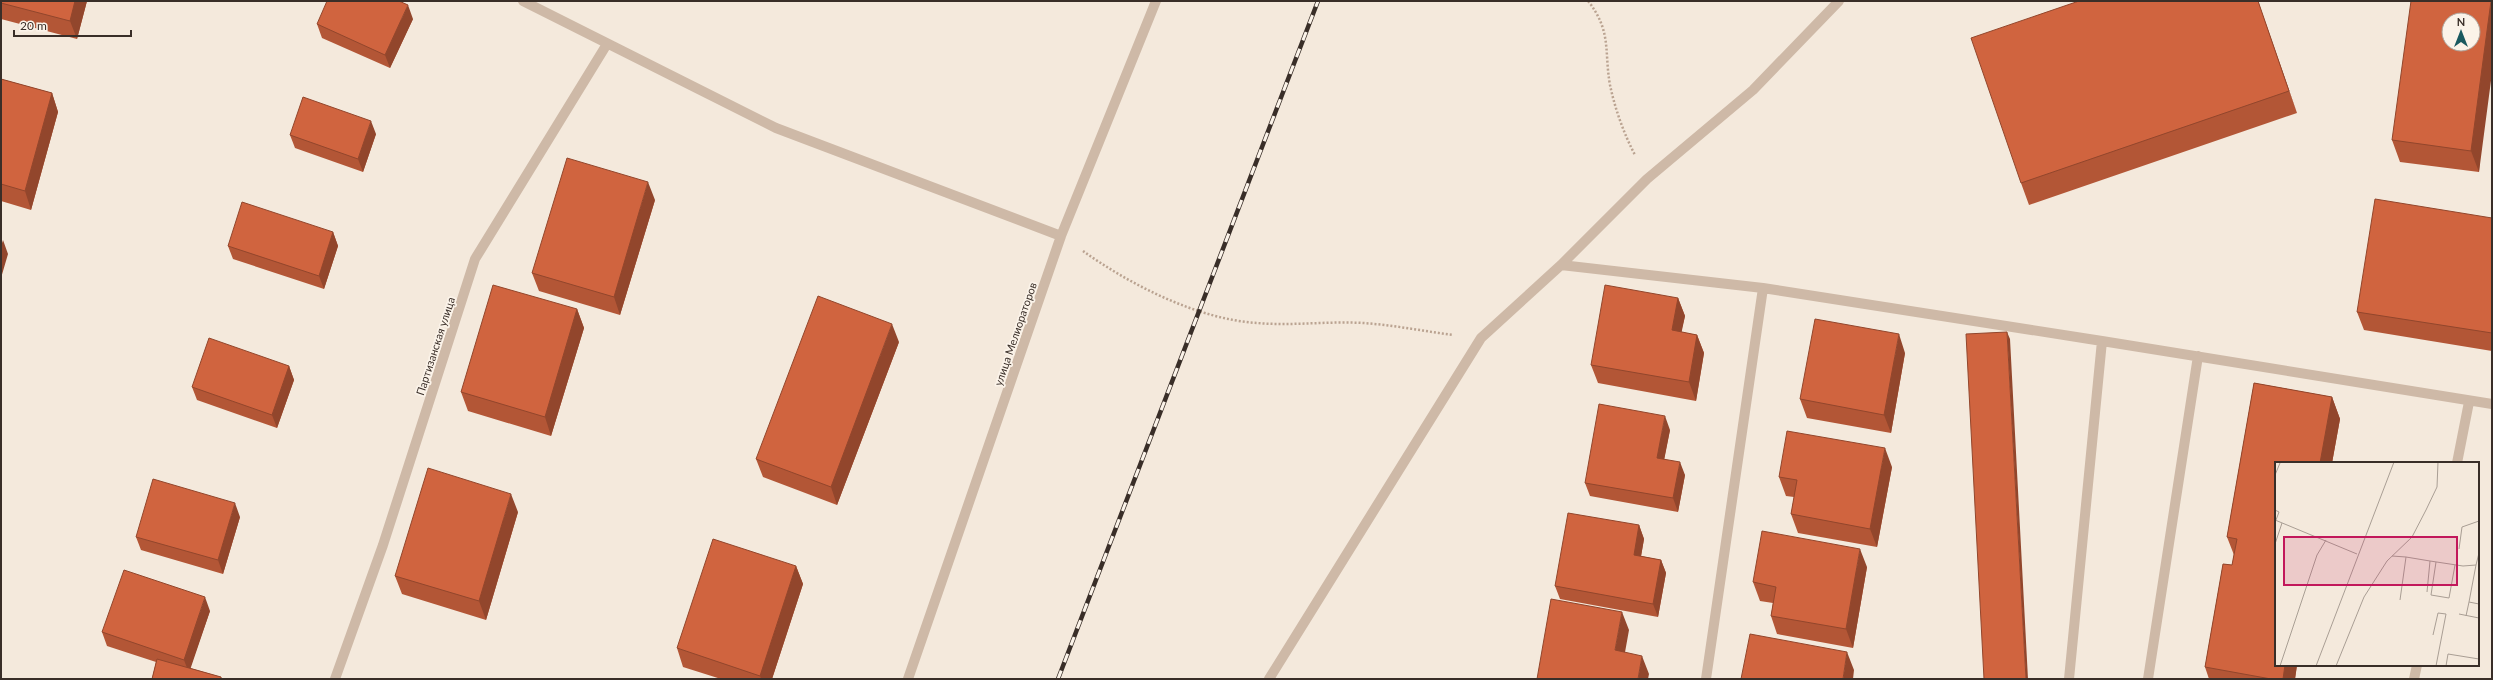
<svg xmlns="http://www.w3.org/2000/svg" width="2493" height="680" viewBox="0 0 2493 680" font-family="Lato,sans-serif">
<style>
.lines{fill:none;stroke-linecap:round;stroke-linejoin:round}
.path{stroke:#baa391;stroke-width:2.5;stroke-dasharray:2 2;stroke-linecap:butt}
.minor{stroke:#ceb9a7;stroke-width:10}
.rail-casing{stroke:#392e28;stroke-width:4.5}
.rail{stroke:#fbf3e9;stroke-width:3;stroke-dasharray:9;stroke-linecap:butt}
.wall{fill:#b35636}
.shaded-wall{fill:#92462c}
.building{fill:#d0643f;stroke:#92462c;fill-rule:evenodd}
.labels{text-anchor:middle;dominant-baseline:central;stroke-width:3.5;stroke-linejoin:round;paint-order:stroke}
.street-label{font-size:11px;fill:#392e28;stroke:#fbf3e9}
.inset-road{fill:none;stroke:#a99e94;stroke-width:1}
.view{fill:#c2185b;fill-opacity:0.15;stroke:#c2185b;stroke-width:2}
.inset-edge{fill:none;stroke:#392e28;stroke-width:2}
</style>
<rect width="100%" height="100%" fill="#f4e9dc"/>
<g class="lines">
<path class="path" d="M 1588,1 C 1612,31 1604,52 1610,85 C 1615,109 1624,134 1635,155
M 1083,251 C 1131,285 1197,319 1257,323 C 1292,326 1328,321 1363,323 C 1393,325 1423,331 1453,335"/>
<path class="minor" d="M 523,1 L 776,128 L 1061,236
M 1561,265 L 1763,288
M 2457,463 L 2469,402
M 335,679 L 383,545 L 475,259 L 607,44
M 908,679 L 1061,236 L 1156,1
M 1269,679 L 1481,338 L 1561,265 L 1647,179 L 1753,90 L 1839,1
M 1706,679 L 1763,288 L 2102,341
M 2069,679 L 2102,341 L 2492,404
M 2148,679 L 2198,356
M 2414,679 L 2417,665"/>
<g class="rail-casing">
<path id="rail" d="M 1058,679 L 1318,1"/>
</g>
<use href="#rail" class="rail"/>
</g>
<path class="wall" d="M 1,1 L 87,1 L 77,39 L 1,19 Z
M 2079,1 L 2258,1 L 2297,113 L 2029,205 L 2021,183 Z
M 2492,1 L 2479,172 L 2400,162 L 2392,140 Z
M 413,19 L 390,68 L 322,38 L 317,24 Z
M 1,79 L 52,93 L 58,112 L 31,210 L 1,201 Z
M 376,134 L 363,172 L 295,148 L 290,135 Z
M 655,200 L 620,315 L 539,291 L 532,273 Z
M 2492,218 L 2492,351 L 2364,330 L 2357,312 Z
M 333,232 L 338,246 L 324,289 L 233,259 L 228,246 Z
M 1678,298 L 1685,316 L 1681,332 L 1697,335 L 1704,353 L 1696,401 L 1598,383 L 1591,365 Z
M 577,309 L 584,328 L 551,436 L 468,411 L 461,392 Z
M 899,342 L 837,505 L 763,477 L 756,459 Z
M 1905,353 L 1891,433 L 1807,418 L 1800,399 Z
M 289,366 L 294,380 L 277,428 L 197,400 L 192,387 Z
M 2254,383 L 2332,397 L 2340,419 L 2332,463 L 2276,463 L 2276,665 L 2297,665 L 2295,679 L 2209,679 L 2205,667 L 2223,564 L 2232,565 L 2234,555 L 2227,537 Z
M 1670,430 L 1664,459 L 1685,475 L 1678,512 L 1590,496 L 1585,483 Z
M 1892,467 L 1877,547 L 1798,533 L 1791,514 L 1794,497 L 1786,496 L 1779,477 Z
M 518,512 L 486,620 L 402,594 L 395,576 Z
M 240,517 L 223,574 L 141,550 L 136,537 Z
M 1639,525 L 1644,539 L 1641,556 L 1661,560 L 1666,573 L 1658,617 L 1560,599 L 1555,586 Z
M 796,566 L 803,584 L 772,679 L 721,679 L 683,667 L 677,648 Z
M 1867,567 L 1853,648 L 1777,634 L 1771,616 L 1773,603 L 1760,601 L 1753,582 Z
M 210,611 L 190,668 L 221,677 L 222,679 L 152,679 L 156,662 L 107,646 L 102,632 Z"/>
<path class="shaded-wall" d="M 75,1 L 87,1 L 77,39 L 70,21 Z
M 2258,1 L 2297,113 L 2289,91 Z
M 2491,1 L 2492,1 L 2492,73 L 2479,172 L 2471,151 Z
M 408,5 L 413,19 L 390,68 L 385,55 Z
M 52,93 L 58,112 L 31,210 L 25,191 Z
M 371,121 L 376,134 L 363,172 L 358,159 Z
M 648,182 L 655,200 L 620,315 L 614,297 Z
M 333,232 L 338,246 L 324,289 L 319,276 Z
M 3,240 L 8,254 L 1,278 L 1,246 Z
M 1678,298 L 1685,316 L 1678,349 L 1672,330 Z
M 577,309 L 584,328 L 551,436 L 545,417 Z
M 892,324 L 899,342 L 837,505 L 831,487 Z
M 2007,332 L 2010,339 L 2028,679 L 2026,679 Z
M 1899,334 L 1905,353 L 1891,433 L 1884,415 Z
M 1697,335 L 1704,353 L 1696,401 L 1689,382 Z
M 289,366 L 294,380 L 277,428 L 272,415 Z
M 2332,397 L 2340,419 L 2332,463 L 2320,463 Z
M 1665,416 L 1670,430 L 1662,471 L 1657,458 Z
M 1885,448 L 1892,467 L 1877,547 L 1870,529 Z
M 1680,462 L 1685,475 L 1678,512 L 1673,498 Z
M 511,494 L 518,512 L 486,620 L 479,601 Z
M 235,503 L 240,517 L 223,574 L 218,560 Z
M 1639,525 L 1644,539 L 1639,568 L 1634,555 Z
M 1860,549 L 1867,567 L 1853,648 L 1846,629 Z
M 1661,560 L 1666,573 L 1658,617 L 1653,604 Z
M 796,566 L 803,584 L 772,679 L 761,679 L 760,676 Z
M 205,597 L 210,611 L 189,673 L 184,660 Z
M 1622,612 L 1629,630 L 1622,669 L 1615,650 Z
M 1847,652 L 1854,670 L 1853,679 L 1843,679 Z
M 1642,656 L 1649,674 L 1648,679 L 1638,679 Z
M 2285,665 L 2297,665 L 2295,679 L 2283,679 Z"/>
<path class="building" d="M 1,1 L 75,1 L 70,21 L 1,3 Z
M 327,1 L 399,1 L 408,5 L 385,55 L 317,24 Z
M 2079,1 L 2258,1 L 2289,91 L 2021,183 L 1971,38 Z
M 2411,1 L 2491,1 L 2471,151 L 2392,140 ZM 2449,20 L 2473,20 L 2473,44 L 2449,44 Z
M 1,79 L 52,93 L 25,191 L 1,184 Z
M 303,97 L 371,121 L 358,159 L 290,135 Z
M 567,158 L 648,182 L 614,297 L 532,273 Z
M 2375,199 L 2492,218 L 2492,333 L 2357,312 Z
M 242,202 L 333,232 L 319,276 L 228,246 Z
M 493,285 L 577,309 L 545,417 L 461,392 Z
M 1605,285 L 1678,298 L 1672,330 L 1697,335 L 1689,382 L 1591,365 Z
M 818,296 L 892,324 L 831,487 L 756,459 Z
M 1815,319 L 1899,334 L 1884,415 L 1800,399 Z
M 2007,332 L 2026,679 L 1984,679 L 1966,334 Z
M 209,338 L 289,366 L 272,415 L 192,387 Z
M 2254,383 L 2332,397 L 2320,463 L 2276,463 L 2276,665 L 2285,665 L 2283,679 L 2271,679 L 2205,667 L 2223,564 L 2232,565 L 2237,539 L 2227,537 Z
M 1599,404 L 1665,416 L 1657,458 L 1680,462 L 1673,498 L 1585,483 Z
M 1787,431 L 1885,448 L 1870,529 L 1791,514 L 1797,480 L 1779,477 Z
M 428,468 L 511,494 L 479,601 L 395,576 Z
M 153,479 L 235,503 L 218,560 L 136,537 Z
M 1568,513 L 1639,525 L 1634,555 L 1661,560 L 1653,604 L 1555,586 Z
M 1762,531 L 1860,549 L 1846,629 L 1771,616 L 1776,587 L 1753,582 Z
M 713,539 L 796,566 L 760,676 L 677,648 Z
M 124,570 L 205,597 L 184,660 L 102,632 Z
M 1551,599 L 1622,612 L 1615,650 L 1642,656 L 1638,679 L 1537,679 Z
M 1750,634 L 1847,652 L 1843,679 L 1741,679 Z
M 157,659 L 221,677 L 221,679 L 152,679 Z"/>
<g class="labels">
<g class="street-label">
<text transform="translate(1015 334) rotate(-71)">улица Мелиораторов</text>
<text transform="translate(435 346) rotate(-72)">Партизанская улица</text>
</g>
</g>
<g transform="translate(2275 462)">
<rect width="204" height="204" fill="#f4e9dc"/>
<path class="inset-road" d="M 0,13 L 5,1M 0,48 L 4,50 L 1,58M 0,58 L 82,92M 0,82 L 7,61M 184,87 L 187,65 L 204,59M 117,94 L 131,95M 161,100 L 156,133 L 174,136 L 180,103M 201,103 L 194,140 L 204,142M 152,130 L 155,99 L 188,104 L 201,103 L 204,91M 125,138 L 131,95 L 155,99M 184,152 L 204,156M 191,154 L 194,140M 158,173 L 163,151 L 171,152 L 161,204M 5,204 L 42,93 L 51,78M 41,204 L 119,0M 61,204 L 89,135 L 112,99 L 137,75 L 151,48 L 162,25 L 163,0M 171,204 L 173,192 L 204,197"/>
<path class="view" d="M 9,75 L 182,75 L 182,123 L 9,123 Z"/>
<rect width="204" height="204" class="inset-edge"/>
</g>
<rect width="2493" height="680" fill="none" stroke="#392e28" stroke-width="4"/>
<g transform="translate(2461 32)"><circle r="19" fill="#fbf3e9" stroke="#ada49c"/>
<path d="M0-3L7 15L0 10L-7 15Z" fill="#1a595f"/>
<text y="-6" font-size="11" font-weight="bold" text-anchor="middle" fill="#392e28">N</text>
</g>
<path d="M14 30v6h117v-6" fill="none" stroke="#392e28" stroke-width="2"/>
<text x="20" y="30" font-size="12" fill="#392e28" stroke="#fbf3e9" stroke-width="3" paint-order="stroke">20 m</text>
</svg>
